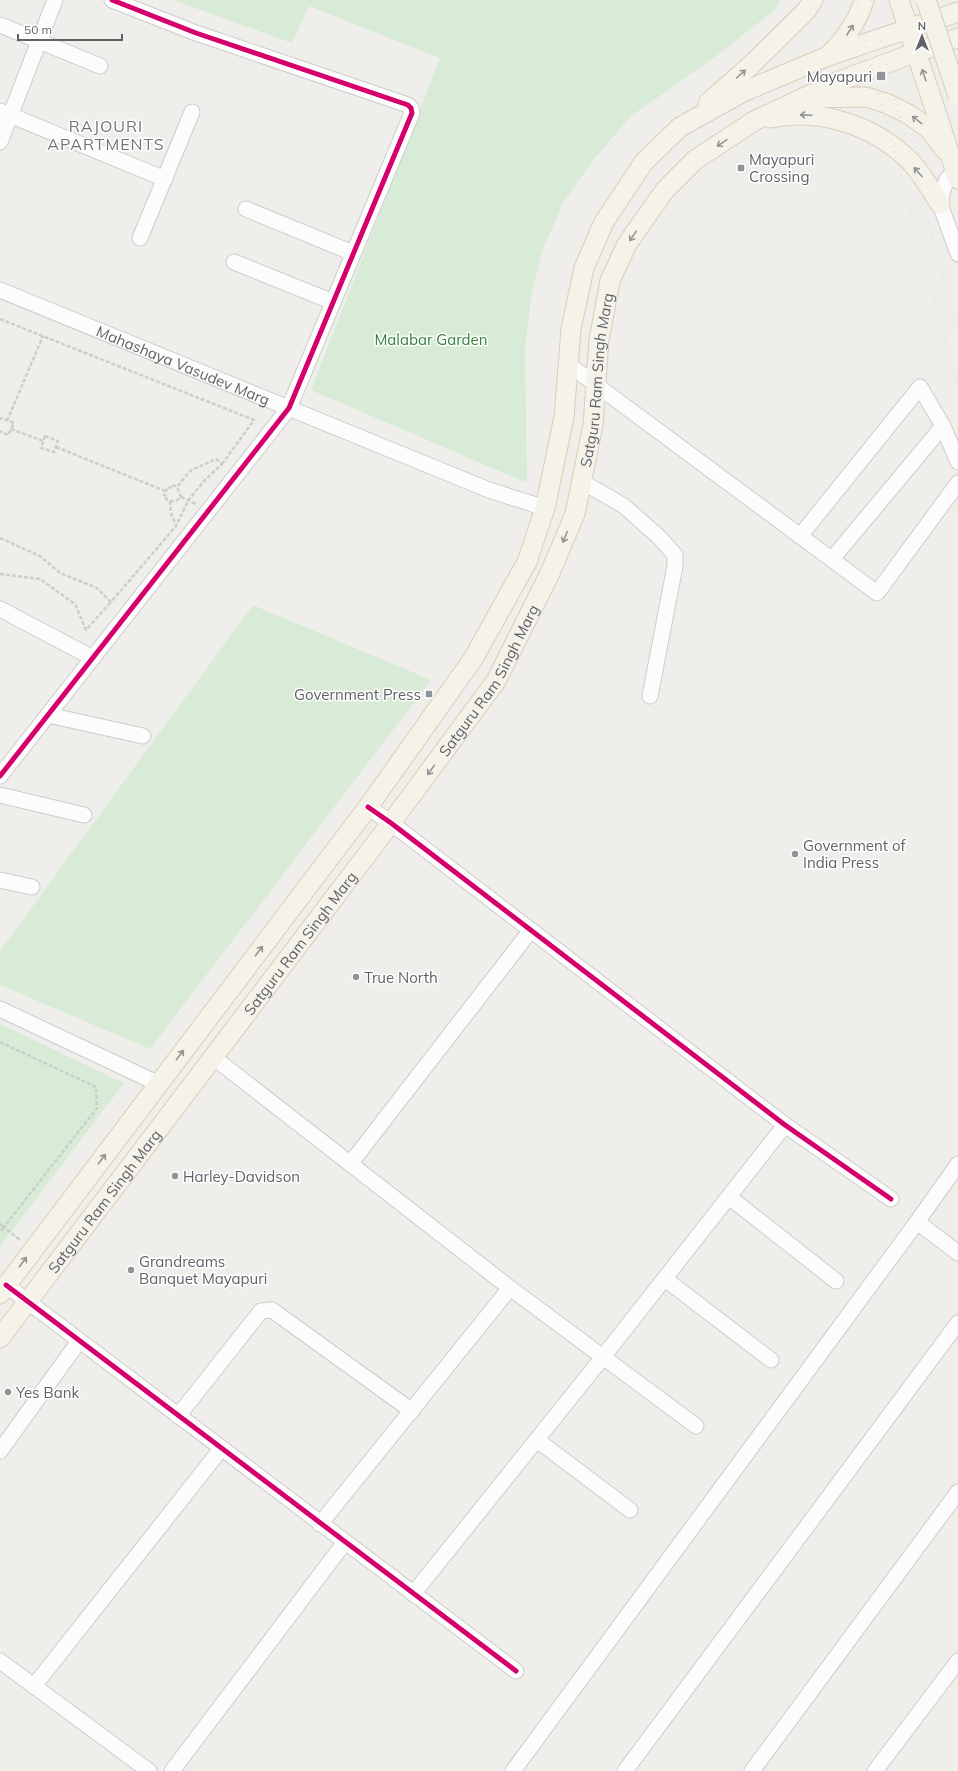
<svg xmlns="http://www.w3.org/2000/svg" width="958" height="1771" viewBox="0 0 958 1771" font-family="Mulish,sans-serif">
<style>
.green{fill:#d8ebd6}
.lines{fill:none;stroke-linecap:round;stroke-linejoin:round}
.minor-casing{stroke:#cbcccc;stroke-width:17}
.major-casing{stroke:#d7ceb8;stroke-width:21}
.path{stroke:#cacfcc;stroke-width:2.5;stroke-dasharray:4 2;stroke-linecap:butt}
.minor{stroke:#fdfcfc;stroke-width:15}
.major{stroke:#f4f2e9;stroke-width:19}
.rail{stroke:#e4e4e4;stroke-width:3;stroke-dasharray:1 5;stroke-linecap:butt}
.major-bridge-casing{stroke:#d7ceb8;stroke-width:21;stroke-linecap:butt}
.major-bridge{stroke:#f4f2e9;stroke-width:19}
.cycleway-casing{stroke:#fff;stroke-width:8}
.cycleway{stroke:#d6006c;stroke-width:5}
.oneway{stroke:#939595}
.poi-dot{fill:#919496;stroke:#fff;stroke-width:1.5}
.labels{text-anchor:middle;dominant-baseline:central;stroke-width:3;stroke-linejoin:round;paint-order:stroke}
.poi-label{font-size:15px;fill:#5f6368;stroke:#fff;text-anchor:start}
.park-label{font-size:15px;fill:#348238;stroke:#fff}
.street-label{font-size:15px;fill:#5f6368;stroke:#fff}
.neighbourhood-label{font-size:16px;letter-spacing:1px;fill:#70757a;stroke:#fff}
</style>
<rect width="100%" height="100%" fill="#efeeea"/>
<path class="green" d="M 173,0 L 780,0 L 776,9 L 716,56 L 631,116 L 595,158 L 564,201 L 543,249 L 531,297 L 525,348 L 527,483 L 311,390 L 440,58 L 309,6 L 292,43 Z
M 253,605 L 431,680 L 150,1049 L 0,985 L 0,951 Z
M 0,1024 L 124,1083 L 0,1247 Z"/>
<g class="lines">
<g class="minor-casing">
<g id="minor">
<path d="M 0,25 L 100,66"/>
<path d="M 0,111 L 165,179"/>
<path d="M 0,142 L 55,0"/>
<path d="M 955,171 L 947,179 L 943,190 L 940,204 L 958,254"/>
<path d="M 246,209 L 353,253"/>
<path d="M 140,238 L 192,112"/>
<path d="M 234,262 L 333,302"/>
<path id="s1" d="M 0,290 L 489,490 L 545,508"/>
<path d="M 568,364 L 877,593 L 958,483"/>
<path d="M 581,481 L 624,506 L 660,538 L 675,555 L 675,566 L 650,696"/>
<path d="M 800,536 L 920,387 L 943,426"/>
<path d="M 832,559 L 943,426 L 958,462"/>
<path d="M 0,609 L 93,658"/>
<path d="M 48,715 L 143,736"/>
<path d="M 0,776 L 289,408 L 412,113 L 411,108 L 408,105 L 196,33 L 112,0"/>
<path d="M 0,795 L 84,815"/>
<path d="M 368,807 L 391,823 L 785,1125 L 891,1199"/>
<path d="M 0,880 L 32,887"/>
<path d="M 0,1009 L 159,1084"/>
<path d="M 213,1057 L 510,1288 L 696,1426"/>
<path d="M 350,1164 L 531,930"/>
<path d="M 729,1197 L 836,1281"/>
<path d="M 917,1222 L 958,1164"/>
<path d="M 665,1279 L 771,1360"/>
<path d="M 6,1285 L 516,1671"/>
<path d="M 178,1416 L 261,1311 L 272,1310 L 412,1411"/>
<path d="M 537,1440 L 630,1510"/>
<path d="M 0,1451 L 79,1341"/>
<path d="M 320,1524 L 510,1288"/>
<path d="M 413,1594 L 603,1357 L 785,1125"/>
<path d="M 0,1661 L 149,1771"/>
<path d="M 34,1686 L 221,1449"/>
<path d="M 172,1771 L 345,1542"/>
<path d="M 513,1771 L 917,1222 L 958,1253"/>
<path d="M 625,1771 L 958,1323"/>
<path d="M 752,1771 L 958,1492"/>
<path d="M 875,1771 L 958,1661"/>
</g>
</g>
<g class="major-casing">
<g id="major">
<path d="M 899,0 L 958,179"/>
<path d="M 829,55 C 845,39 858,21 864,0"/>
<path d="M 813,98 L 866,97 L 888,104 L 910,115 L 929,129 L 944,149"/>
<path d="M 708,103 L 750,66 L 806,11 L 813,0"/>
<path d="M 771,118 C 820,108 872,125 908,159 C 921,172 930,188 940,204"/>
<path d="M 0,1294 L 368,807 L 473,659 L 527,562 L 545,508 L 564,417 L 571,329 L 584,268 L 604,222 L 644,162 L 680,127 L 743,92 L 828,56 L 958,12"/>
<path id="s2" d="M 0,1338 L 391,823 L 496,681 L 550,573 L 575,514 L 593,425 L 599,340 L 610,281 L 627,244 L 665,190 L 695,160 L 754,121 L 837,82 L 917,52 L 958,38"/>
</g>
</g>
<path class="path" d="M 0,319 L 254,420 L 222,464
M 0,420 L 1,418 L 14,423 L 8,435 L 0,431
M 7,421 L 43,336
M 11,429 L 43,441
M 45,436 L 58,441 L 54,452 L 41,448 Z
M 56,447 L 165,491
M 216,459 L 222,464 L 203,482 L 188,501 L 176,526 L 171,513 L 170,501 L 166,499 L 167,496 L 164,495 L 168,487 L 170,488 L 172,485 L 177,487 L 190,471 Z
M 181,497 L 196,504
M 170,501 L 176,501 L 181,497 L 177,487
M 0,538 L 40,556 L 60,573 L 97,588 L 111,602 L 176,526
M 0,574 L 40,579 L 75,604 L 86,630 L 111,602
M 0,1042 L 96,1087 L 97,1108 L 4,1227 L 21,1241
M 0,1224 L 4,1227 L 0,1232"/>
<use href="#minor" class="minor"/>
<use href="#major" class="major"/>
<path class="rail" d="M 856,0 L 875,79 L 958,388
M 871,0 L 889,76 L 958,333"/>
<g class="major-bridge-casing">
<path id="major-bridge" d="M 926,0 L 958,96"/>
</g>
<use href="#major-bridge" class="major-bridge"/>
<g class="cycleway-casing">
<path id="cycleway" d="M 0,776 L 289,408 L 412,113 L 411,108 L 408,105 L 196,33 L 112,0
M 368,807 L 391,823 L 785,1125 L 891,1199
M 6,1285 L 516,1671"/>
</g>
<use href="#cycleway" class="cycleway"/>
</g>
<defs><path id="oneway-shaft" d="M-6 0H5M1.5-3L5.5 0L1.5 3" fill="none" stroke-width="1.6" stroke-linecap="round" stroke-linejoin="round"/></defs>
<g class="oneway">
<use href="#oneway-shaft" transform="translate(850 30) rotate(-58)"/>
<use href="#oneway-shaft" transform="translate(741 74) rotate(-42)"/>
<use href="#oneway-shaft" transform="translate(924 75) rotate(-108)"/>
<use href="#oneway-shaft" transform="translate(806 115) rotate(-178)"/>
<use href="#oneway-shaft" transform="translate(917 120) rotate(-142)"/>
<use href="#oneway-shaft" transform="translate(722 143) rotate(146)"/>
<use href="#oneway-shaft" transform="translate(918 172) rotate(-131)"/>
<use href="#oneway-shaft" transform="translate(633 236) rotate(125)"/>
<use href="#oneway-shaft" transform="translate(565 537) rotate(112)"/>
<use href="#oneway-shaft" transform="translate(431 770) rotate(126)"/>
<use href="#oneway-shaft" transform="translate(259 951) rotate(-53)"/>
<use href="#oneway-shaft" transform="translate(180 1055) rotate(-53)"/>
<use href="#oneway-shaft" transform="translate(102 1159) rotate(-53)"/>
<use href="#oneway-shaft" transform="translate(23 1262) rotate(-53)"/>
</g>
<g class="poi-dot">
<rect x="876" y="71" width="10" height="10" rx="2"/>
<rect x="737" y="164" width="8" height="8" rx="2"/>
<rect x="425" y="690" width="8" height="8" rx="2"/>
<circle cx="795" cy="854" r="4"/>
<circle cx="356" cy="977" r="4"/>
<circle cx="175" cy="1176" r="4"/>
<circle cx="131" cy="1270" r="4"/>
<circle cx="8" cy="1392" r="4"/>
</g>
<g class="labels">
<g class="poi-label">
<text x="872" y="76" text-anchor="end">Mayapuri</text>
<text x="749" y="159">Mayapuri<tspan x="749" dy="17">Crossing</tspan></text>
<text x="421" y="694" text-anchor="end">Government Press</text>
<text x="803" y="845">Government of<tspan x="803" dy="17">India Press</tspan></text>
<text x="364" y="977">True North</text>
<text x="183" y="1176">Harley-Davidson</text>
<text x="139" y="1261">Grandreams<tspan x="139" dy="17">Banquet Mayapuri</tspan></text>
<text x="16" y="1392">Yes Bank</text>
</g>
<g class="park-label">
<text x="431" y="339">Malabar Garden</text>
</g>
<g class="street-label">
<text stroke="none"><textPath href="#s1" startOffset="198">Mahashaya Vasudev Marg</textPath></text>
<text stroke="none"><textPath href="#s2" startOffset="1144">Satguru Ram Singh Marg</textPath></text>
<text stroke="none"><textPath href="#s2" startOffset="820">Satguru Ram Singh Marg</textPath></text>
<text stroke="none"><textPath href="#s2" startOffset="496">Satguru Ram Singh Marg</textPath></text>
<text stroke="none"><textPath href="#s2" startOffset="172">Satguru Ram Singh Marg</textPath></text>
</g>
<g class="neighbourhood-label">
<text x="106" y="126">RAJOURI<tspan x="106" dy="18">APARTMENTS</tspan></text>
</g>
</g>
<g transform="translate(922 36)" stroke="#ffffff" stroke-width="3" paint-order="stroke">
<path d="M0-3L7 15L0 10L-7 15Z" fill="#5f6368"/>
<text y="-6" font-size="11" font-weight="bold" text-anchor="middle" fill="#5f6368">N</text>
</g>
<path d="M18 34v6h104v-6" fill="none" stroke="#5f6368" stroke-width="2"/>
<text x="24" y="34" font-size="12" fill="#5f6368" stroke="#ffffff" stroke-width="3" paint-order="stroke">50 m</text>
</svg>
